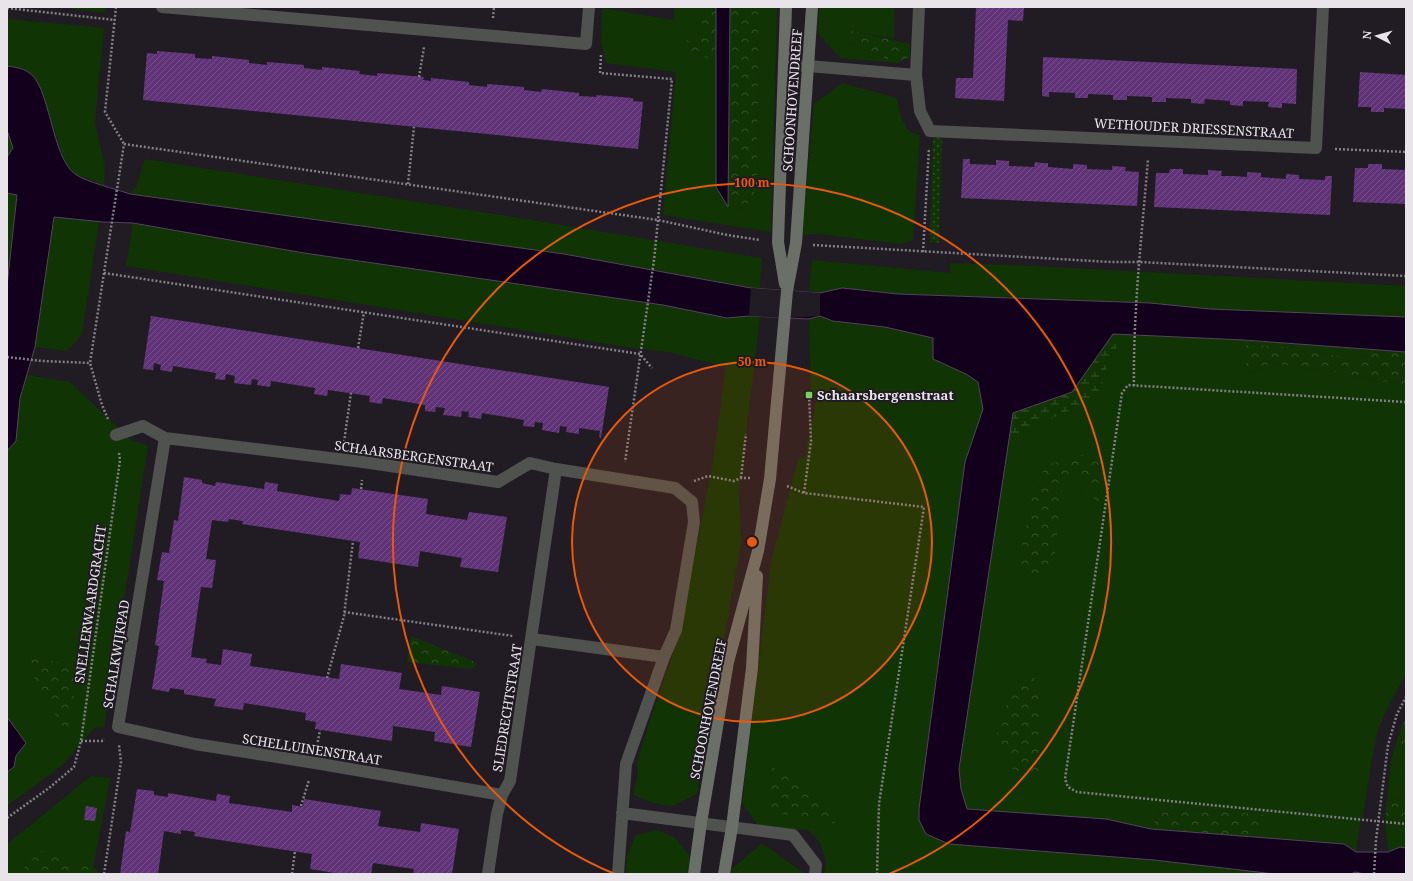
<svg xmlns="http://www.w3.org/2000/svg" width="1413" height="881" viewBox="0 0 1413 881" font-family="'Noto Serif',serif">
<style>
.grass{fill:#113405}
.forest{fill:url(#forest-crowns)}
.wetland{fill:url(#wetland-marsh)}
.garden{fill:url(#garden-dots)}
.water{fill:#13001d;stroke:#53445a}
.pier{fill:#211c24}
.building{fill:url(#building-hatch)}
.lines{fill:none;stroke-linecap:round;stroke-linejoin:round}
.path{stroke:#837f86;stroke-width:2.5;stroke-dasharray:2 2;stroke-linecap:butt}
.street{stroke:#4f524e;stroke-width:12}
.secondary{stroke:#6a6f68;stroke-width:12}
.ring{fill:none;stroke:#e8590c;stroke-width:2}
.poi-dot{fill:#76d25a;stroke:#211c24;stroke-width:1.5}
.labels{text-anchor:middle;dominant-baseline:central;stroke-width:4;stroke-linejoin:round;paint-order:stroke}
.street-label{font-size:13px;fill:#e8e4ea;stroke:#211c24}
.poi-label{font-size:13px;font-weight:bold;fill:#e8e4ea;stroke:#211c24;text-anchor:start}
.centre{fill:#e8590c;stroke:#211c24;stroke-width:2}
.ring-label{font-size:12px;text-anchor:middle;font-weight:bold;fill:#e8590c;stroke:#211c24;stroke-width:4;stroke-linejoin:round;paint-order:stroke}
</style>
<defs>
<pattern id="forest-crowns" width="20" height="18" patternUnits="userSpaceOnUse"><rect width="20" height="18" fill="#113405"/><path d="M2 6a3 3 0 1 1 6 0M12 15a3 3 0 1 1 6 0" fill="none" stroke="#34512a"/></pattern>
<pattern id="wetland-marsh" width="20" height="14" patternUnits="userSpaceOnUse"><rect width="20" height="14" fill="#113405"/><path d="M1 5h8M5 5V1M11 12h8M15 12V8" fill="none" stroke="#34512a"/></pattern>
<pattern id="garden-dots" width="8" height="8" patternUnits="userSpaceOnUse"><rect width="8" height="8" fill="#113405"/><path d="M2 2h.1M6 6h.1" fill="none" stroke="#34512a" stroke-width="1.8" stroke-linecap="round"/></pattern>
<pattern id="building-hatch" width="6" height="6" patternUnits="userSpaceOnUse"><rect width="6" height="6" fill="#603278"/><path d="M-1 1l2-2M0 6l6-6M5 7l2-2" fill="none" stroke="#77508b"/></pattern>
</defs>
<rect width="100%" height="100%" fill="#211c24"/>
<path class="grass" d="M 58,7 L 105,7 L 105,13 Z
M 675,7 L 702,7 L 702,31 L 679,46 L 716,62 L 716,187 L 728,207 L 741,210 L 754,197 L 757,172 L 758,7 L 777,7 L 771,232 L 663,215 L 676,72 L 606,63 L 601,41 L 602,8 L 673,20 Z
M 819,7 L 895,7 L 894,39 L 848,30 L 849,43 L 897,63 L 840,58 L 818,33 Z
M 7,19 L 104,28 L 95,122 L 105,168 L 104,185 L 75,174 L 66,164 L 42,92 L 28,72 L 7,66 Z
M 842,83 L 897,98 C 900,112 902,134 920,135 L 913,240 L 901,244 L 819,234 L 802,235 L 814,104 Z
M 7,130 L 13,148 L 7,167 Z
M 145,159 L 507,216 L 762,258 L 760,289 L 564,254 L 130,194 L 136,187 Z
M 7,193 L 17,195 L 7,286 Z
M 54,217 L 99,222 L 82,334 L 72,346 L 65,351 L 35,347 Z
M 133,223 L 304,253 L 663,305 L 727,318 L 749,316 L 760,317 L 739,493 L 741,543 L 697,794 L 672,806 L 653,803 L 633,795 L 638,774 L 637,763 L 650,720 L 681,631 L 695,552 L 712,468 L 726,367 L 669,352 L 633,348 L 126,266 Z
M 812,260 L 950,273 L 950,263 L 1035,266 L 1406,286 L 1406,317 L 1210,309 L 1150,303 L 898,294 L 842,288 L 820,293 L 809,290 Z
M 820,316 L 833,321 L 885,327 L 933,338 L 966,374 L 978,382 L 983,409 L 965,462 L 919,809 L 926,834 L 949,844 L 1154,860 L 1275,874 L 824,874 L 826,861 L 820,843 L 808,830 L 759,827 L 742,803 L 771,562 L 798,460 L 805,457 L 818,393 L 811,392 L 809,319 Z
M 1112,334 L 1244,340 L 1387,351 L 1351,359 L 1306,349 L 1247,344 L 1246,374 L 1271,363 L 1335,372 L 1379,381 L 1406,384 L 1406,673 L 1385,713 L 1378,730 L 1372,759 L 1363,815 L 1360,825 L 1356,852 L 1344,844 L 1261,837 L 1262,815 L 1162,805 L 1151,829 L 1106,819 L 967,809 L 961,789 L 959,768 L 1013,413 L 1083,377 Z
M 27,375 L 70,382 L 131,440 L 148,446 L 104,727 L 94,728 L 64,764 L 7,806 L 7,772 L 14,767 L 16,756 L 26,743 L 7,717 L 7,451 L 16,441 L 20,398 Z
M 1397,740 L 1406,747 L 1406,797 L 1387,801 L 1391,760 Z
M 91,776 L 110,778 L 92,874 L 7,874 L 7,844 Z
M 1385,821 L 1406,823 L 1406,848 L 1399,847 L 1388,852 Z
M 658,830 L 675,838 L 690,856 L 687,874 L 626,874 L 627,856 L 636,835 Z
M 762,843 L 805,874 L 732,874 L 733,868 Z"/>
<path class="forest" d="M 702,7 L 716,7 L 716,62 L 679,46 L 702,31 Z
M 730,7 L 758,7 L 757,172 L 754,197 L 741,210 L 728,207 Z
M 848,30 L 910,44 L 910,57 L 897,63 L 849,43 Z
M 1246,344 L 1306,349 L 1351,359 L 1387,351 L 1406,352 L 1406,384 L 1379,381 L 1335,372 L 1271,363 L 1246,374 Z
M 1082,455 L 1102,464 L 1102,492 L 1098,504 L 1076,474 L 1064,475 L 1053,568 L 1032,578 L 1019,563 L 1032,495 L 1046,465 Z
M 411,636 L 477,663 L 473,669 L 407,662 Z
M 22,657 L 78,665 L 69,738 Z
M 1035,678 L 1042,699 L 1038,740 L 1038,777 L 1013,770 L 997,733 L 1014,682 Z
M 1406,716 L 1406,747 L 1397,740 Z
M 772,767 L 815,796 L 836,824 L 764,810 L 771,794 Z
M 1406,797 L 1406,823 L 1385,821 L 1387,801 Z
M 1162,805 L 1263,815 L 1261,837 L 1151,829 Z
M 41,851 L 98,870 L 97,874 L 18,874 Z"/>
<path class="wetland" d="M 1124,334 L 1108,363 L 1100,392 L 1084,405 L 1021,430 L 1003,457 L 1018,389 L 1084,335 Z"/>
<path class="garden" d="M 942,137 L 939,243 L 930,242 L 933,138 Z"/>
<path class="water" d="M 716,7 L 730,7 L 728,207 L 716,187 Z
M 7,66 C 14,67 22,68 28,72 C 50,83 51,157 75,174 C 86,182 116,189 130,194 L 564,254 L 751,288 L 820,293 L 842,288 L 898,294 L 1150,303 L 1210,309 L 1406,317 L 1406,352 L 1244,340 L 1113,334 L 1072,392 L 1013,413 L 959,769 L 961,789 L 967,809 L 1106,819 L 1151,829 L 1344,844 L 1356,852 L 1388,852 L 1400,847 L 1406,848 L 1406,874 L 1364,874 L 1355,872 L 1351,874 L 1275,874 L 1154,860 L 949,844 L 926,834 L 919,820 L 919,809 L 965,462 L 983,409 L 978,382 L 966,374 L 933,359 L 933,338 L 885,327 L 833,321 L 820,316 L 809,319 L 749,316 L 727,318 L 663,305 L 304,253 L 133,223 L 103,222 L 54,217 L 35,347 L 20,398 L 16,441 L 7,451 L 7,286 L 17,195 L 7,193 L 7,157 L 13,148 L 7,130 Z
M 7,717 L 26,743 L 16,756 L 14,767 L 7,772 Z"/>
<path class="pier" d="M 751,288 L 820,293 L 820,316 L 784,318 L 749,316 Z"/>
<path class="building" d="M 976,7 L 1024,8 L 1023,21 L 1008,20 L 1004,101 L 955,98 L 956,78 L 973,78 Z
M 157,51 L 195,54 L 195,58 L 212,59 L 212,56 L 249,60 L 249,63 L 267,65 L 267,62 L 304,65 L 304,68 L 322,70 L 322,67 L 360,71 L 359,74 L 377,76 L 377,73 L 424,77 L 423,80 L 431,81 L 431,78 L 469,82 L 469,85 L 487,87 L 487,84 L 524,87 L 524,90 L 541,92 L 542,89 L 579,93 L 579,96 L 596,97 L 596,95 L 633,98 L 633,101 L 643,102 L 638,149 L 143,100 L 147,53 L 157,54 Z
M 1043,57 L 1297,69 L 1296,104 L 1282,103 L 1282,108 L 1268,107 L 1269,102 L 1243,101 L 1243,106 L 1230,105 L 1230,101 L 1205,99 L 1204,104 L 1191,103 L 1191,99 L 1166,98 L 1166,102 L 1152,102 L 1152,97 L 1127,96 L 1127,100 L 1113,100 L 1113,95 L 1088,94 L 1088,98 L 1075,98 L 1075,93 L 1049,92 L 1049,97 L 1042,96 Z
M 1360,72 L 1406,75 L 1406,109 L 1384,108 L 1384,112 L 1371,112 L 1371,107 L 1358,107 Z
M 963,159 L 970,159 L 970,164 L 996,165 L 996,160 L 1009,161 L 1009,166 L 1034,167 L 1035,162 L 1041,163 L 1048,163 L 1048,167 L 1061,168 L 1073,169 L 1073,164 L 1087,165 L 1087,169 L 1112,170 L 1112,166 L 1126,167 L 1125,171 L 1139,172 L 1137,206 L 961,198 Z
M 1368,164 L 1382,164 L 1382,169 L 1406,170 L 1406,204 L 1353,202 L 1355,168 L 1368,168 Z
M 1170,169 L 1183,169 L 1183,174 L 1208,175 L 1208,170 L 1222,171 L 1221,176 L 1234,176 L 1247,177 L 1247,172 L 1261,173 L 1261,177 L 1286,179 L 1286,174 L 1299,175 L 1299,179 L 1325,180 L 1325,176 L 1332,176 L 1330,215 L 1154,207 L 1156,173 L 1169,173 Z
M 151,316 L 609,387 L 601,438 L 599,437 L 600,431 L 579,428 L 579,434 L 566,432 L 567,427 L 560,426 L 559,433 L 542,430 L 543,423 L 535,422 L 534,427 L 523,426 L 524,420 L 482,413 L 481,419 L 468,417 L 469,412 L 462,411 L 461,417 L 453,416 L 443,415 L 445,408 L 436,407 L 435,412 L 425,411 L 425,405 L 383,398 L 382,404 L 369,402 L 370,396 L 328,390 L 327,396 L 314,394 L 315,388 L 271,381 L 270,387 L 257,385 L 258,380 L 252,379 L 251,385 L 234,383 L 235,376 L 226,374 L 225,380 L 215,379 L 216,373 L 173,366 L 172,372 L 160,370 L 161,365 L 154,363 L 153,370 L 143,369 Z
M 184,477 L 202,480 L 202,483 L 215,486 L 216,482 L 264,489 L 265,482 L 278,484 L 277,491 L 339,501 L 340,494 L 351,495 L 352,488 L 428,499 L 426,514 L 467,520 L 469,512 L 507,517 L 498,572 L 460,567 L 462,558 L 420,551 L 418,567 L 358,558 L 360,542 L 242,524 L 243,521 L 229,519 L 228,522 L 212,520 L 206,559 L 216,560 L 212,588 L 201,587 L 191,657 L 207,659 L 206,663 L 221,665 L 223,649 L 252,654 L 250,666 L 339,679 L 341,664 L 402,673 L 399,689 L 441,695 L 442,686 L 480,692 L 471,747 L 434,741 L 435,732 L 393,726 L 392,741 L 315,729 L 316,722 L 305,720 L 306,713 L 244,703 L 243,710 L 214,706 L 216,699 L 184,694 L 184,690 L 170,688 L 169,692 L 152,689 L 159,646 L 155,645 L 164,581 L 157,580 L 162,552 L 169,553 L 174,520 L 178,521 Z
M 137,789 L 154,791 L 154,795 L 168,797 L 168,793 L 216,801 L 217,794 L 230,796 L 229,803 L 292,812 L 292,805 L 303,807 L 304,799 L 381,811 L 378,826 L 420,832 L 421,823 L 459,829 L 452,874 L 413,874 L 414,869 L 373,863 L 371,874 L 341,874 L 310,869 L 312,854 L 194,836 L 195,832 L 181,830 L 181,834 L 164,831 L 158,874 L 120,874 L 126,831 L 130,832 Z
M 86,806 L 97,808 L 95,821 L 84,820 Z"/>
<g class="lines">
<path class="path" d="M 116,7 L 105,112 L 124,144
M 7,8 L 115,20
M 493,18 L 494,7
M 601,55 L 600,73 L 672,79 L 654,260 L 625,462
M 419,77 L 424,47
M 124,144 L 658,220 L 727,235 L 760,240
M 1335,149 L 1406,152
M 408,184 L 414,127
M 813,245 L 1111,262 L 1140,262 L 1406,276
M 923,252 L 929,148
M 104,273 L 640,354 L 652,368
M 358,348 L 364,312
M 7,357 L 42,361 L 90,363
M 1134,386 C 1133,310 1142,234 1148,159
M 1406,402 L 1128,385 L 1122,393 L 1065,779 L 1068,787 L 1077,792 L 1406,824
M 108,419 L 102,405 L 90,363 L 124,144
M 344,442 L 351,393
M 741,478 L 746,434
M 694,481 L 708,476 L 734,481 L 741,478 L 751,478
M 787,486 L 804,493 L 924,507 L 879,804 L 877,874
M 361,489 L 362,480
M 804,493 L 811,441 L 809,395
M 344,612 L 513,636
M 327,678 L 344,616 L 353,541
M 81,741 L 103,741 L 104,739
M 317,746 L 320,730
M 301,806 L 309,780
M 7,818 L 49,788 L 74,767 L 81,741 L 120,460 L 119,453
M 104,874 L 121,762 L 119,745
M 292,874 L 295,851
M 1374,874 L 1376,840 L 1388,745 L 1397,714 L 1406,697"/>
<path class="street" d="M 162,7 L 586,44 L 589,7
M 919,7 L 916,75 L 920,111 L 930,131 L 1316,148 L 1323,7
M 784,64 L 916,75
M 116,435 L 143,426 L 165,438 L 363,462 L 498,482 L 530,463 L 556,469 L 675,488 L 692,502 L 694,522 L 676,630 L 664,657 L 626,764 L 618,874
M 165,438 L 118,727 L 195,744 L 315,763 L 502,795
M 532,639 L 664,657
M 622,813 L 793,835 L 816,865 L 815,874
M 488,874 L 497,814 L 502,795 L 510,781 L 556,469"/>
<path class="secondary" d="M 785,284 L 778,242 L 786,7
M 694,874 L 701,823 L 728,662 L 758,551 L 770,479 L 787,291 L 796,243 L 812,7
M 724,874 L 732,827 L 752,668 L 757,576"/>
</g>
<circle cx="752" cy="542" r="180" fill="#e8590c" fill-opacity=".12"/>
<g class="ring">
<circle cx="752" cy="542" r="180"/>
<path d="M615 874A359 359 0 1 1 889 874"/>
</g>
<rect class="poi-dot" x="805" y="391" width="8" height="8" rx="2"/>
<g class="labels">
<g class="street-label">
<text transform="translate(792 100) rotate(-86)">SCHOONHOVENDREEF</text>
<text transform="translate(1194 128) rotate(3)">WETHOUDER DRIESSENSTRAAT</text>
<text transform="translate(414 456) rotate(8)">SCHAARSBERGENSTRAAT</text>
<text transform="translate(90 604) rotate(-82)">SNELLERWAARDGRACHT</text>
<text transform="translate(116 654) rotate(-81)">SCHALKWIJKPAD</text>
<text transform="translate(507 708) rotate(-81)">SLIEDRECHTSTRAAT</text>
<text transform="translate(708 709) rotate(-79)">SCHOONHOVENDREEF</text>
<text transform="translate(312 749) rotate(9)">SCHELLUINENSTRAAT</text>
</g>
<g class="poi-label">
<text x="817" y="395">Schaarsbergenstraat</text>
</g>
</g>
<circle cx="752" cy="542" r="6" class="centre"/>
<g class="ring-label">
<text x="752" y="187">100 m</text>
<text x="752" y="366">50 m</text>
</g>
<rect width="1413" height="881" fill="none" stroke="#e8e4ea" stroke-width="16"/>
<g transform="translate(1377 36) rotate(276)" stroke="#211c24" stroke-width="3" paint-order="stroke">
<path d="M0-3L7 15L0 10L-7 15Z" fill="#e8e4ea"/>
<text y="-6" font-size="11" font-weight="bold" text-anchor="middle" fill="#e8e4ea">N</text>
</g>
</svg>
